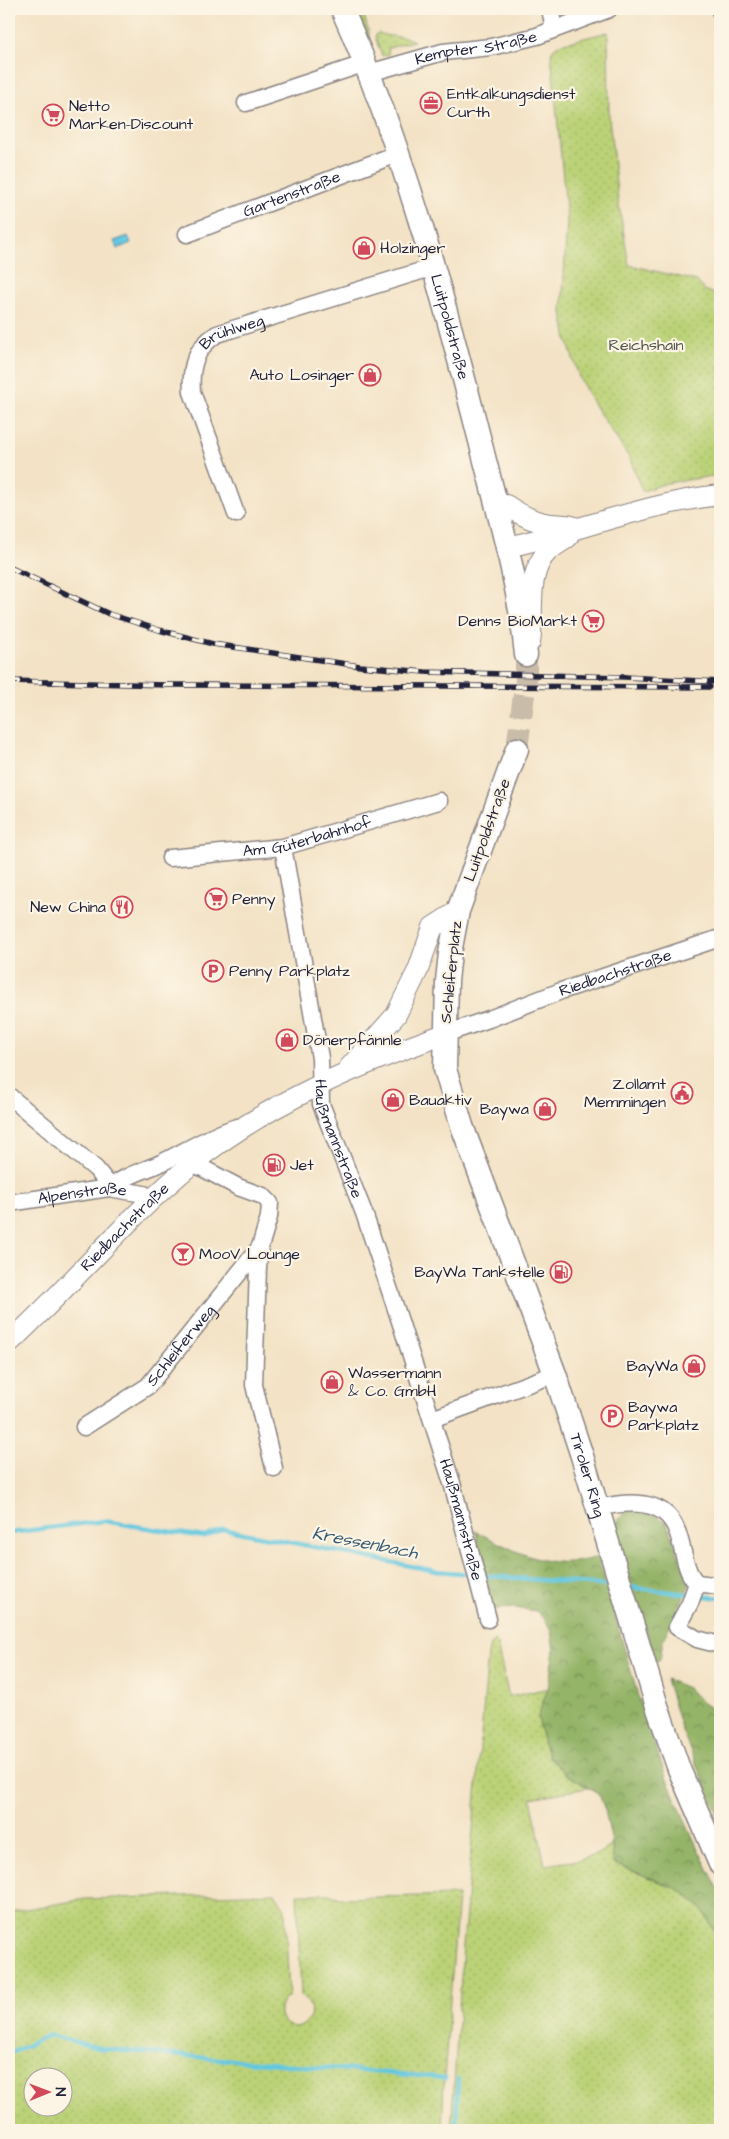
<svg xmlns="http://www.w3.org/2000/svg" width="729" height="2139" viewBox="0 0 729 2139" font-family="'Architects Daughter',sans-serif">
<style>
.grass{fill:url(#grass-dots);stroke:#6e7a59;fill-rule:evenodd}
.forest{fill:url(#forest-crowns);stroke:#5b6b52}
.water{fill:#62c7df;stroke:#42748d}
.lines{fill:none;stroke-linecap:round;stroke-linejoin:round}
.stream{stroke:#62c7df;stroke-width:4.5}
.secondary-tunnel{stroke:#c9bca9;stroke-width:22;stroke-dasharray:22 11;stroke-linecap:butt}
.minor-casing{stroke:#8a8280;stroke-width:19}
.tertiary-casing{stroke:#8a8280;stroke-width:22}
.secondary-casing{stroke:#8a8280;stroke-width:25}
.minor{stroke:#fff;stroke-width:16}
.tertiary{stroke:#fff;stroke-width:20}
.secondary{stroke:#fff;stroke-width:22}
.rail-casing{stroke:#22223b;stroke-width:5.5}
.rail{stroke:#fcf5e5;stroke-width:4;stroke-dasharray:11;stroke-linecap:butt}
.labels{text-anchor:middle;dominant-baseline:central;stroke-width:4.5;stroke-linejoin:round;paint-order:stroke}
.street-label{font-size:16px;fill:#22223b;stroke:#fcf5e5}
.poi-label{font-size:16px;fill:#22223b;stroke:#fcf5e5;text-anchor:start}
.park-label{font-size:16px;fill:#50574d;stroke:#fcf5e5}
.water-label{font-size:18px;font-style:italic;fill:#385c74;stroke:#fcf5e5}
</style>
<defs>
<pattern id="grass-dots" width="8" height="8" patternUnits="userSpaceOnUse" patternTransform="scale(1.25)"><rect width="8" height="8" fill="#bbd277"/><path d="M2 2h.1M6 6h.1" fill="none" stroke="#a0b468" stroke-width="1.8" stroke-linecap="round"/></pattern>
<pattern id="forest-crowns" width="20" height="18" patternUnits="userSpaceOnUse" patternTransform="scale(1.25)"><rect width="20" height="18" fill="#94b468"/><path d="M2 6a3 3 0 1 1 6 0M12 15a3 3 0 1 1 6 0" fill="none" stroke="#789257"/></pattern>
</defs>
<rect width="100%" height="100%" fill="#fcf5e5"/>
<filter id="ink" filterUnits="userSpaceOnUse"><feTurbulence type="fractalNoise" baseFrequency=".02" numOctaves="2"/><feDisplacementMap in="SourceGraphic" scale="10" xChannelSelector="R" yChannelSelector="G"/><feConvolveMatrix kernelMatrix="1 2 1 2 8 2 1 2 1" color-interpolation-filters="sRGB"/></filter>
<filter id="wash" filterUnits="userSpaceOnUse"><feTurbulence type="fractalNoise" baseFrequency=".0096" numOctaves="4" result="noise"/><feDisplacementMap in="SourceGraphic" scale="20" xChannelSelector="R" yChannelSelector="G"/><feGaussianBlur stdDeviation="1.12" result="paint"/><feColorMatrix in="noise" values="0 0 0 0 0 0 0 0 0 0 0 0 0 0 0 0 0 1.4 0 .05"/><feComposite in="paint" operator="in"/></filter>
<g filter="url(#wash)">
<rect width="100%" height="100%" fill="#f3e2c5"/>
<path class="grass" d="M 357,9 L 362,9 L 369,33 L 368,41 Z
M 608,32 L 609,117 L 617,193 L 629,265 L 697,281 L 704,290 L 720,296 L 720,475 L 667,483 L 642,491 L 630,459 L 594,405 L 579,377 L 567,340 L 562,312 L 567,219 L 551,53 L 553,49 L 560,44 Z
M 379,33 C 390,38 404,35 414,41 L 389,48 L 388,55 L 382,56 L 375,37 L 376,34 Z
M 496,1640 L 509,1697 L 548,1688 L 538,1717 L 581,1784 L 588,1788 L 531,1798 L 545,1865 C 567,1861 597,1861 612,1843 L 613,1863 L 678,1889 L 699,1905 L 720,1939 L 720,2130 L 451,2130 L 463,1946 L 488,1654 L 490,1645 Z
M 275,1893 L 285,1909 L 289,1996 C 274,2006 278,2025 296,2028 C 313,2024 316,2005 301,1996 L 297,1894 L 329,1894 L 340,1898 L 458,1895 L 444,2080 L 442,2130 L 9,2130 L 9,1912 L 85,1899 ZM 32,2076 L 62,2076 L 62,2106 L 32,2106 Z"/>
<path class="forest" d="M 627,1510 L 643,1510 L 666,1521 L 690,1584 L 663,1640 L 660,1660 L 656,1661 L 615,1533 L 618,1520 Z
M 475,1531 C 520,1553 547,1572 598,1557 L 638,1696 L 667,1780 L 699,1851 L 720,1892 L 720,1939 L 699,1905 L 678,1889 L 613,1863 L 612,1843 L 605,1810 L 599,1794 L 564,1773 L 549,1757 L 542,1738 L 538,1717 L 548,1688 L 554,1650 L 551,1631 L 545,1620 L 536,1611 L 514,1608 L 494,1609 Z
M 666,1679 L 687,1688 L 704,1704 L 720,1714 L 720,1820 L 681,1728 Z"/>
<path class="water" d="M 128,236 L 131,243 L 117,249 L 114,241 Z"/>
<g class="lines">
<path class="stream" d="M 9,1533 L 104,1521 L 204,1537 L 223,1529 L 436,1571 L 472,1574
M 479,1575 L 614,1586
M 629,1587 L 720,1598
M 9,2054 L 49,2035 L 103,2049 L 445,2078
M 456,2130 L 458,2079"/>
</g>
</g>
<g filter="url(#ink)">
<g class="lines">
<path class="secondary-tunnel" d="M 517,749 L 526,679 L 526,655"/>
<g class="minor-casing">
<g id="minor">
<path d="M 550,9 L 554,29"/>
<path d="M 720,9 L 720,11"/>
<path id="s1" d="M 369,73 L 443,52 L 491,47 L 537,36 L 609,9"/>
<path d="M 246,103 L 366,63"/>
<path id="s2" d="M 187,234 L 397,154"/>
<path id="s3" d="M 236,514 L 192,392 C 190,367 195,348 217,334 L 434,267"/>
<path id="s4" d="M 283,847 L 320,1058 L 321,1104 L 364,1213 L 398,1315 L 452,1483 L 488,1619"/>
<path id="s5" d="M 170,858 L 283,847 L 439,801"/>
<path id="s6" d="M 445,1034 L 489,1019 L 561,991 L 720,938"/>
<path d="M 9,1096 L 96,1169 L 105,1180 L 109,1188"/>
<path d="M 193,1163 L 238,1187 L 263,1196 L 270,1203 L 269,1217 L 260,1247 L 258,1268 L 254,1385 L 274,1468"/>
<path d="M 109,1188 C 124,1176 143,1171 161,1163 C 186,1151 210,1135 237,1127"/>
<path id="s7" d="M 9,1203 L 109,1188 L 144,1194 L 152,1201"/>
<path d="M 432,1419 L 555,1374"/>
<path id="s8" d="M 84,1427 L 148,1386 L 260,1247"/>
<path d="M 598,1508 C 619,1503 651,1498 668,1516 C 677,1525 680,1540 683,1552 C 686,1563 688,1575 697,1583 L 690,1603 L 677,1627 L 697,1639 L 720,1645"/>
<path d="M 697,1583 L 720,1586"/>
</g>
</g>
<g class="tertiary-casing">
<g id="tertiary">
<path d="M 506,505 C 520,515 534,522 551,524 C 560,525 567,524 575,527"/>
<path d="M 508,547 C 579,531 647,503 720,495"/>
<path d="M 530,642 C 535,612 525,574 548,551 C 554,546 562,542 568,537"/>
<path d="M 348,1069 L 396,1015 L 418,970 L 433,927 L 458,911"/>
<path id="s9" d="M 9,1343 C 72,1285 127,1217 193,1163 C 266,1104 357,1065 445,1034"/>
</g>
</g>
<g class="secondary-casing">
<g id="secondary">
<path id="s10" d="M 342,9 C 403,146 442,292 479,437 C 497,510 519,581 526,655"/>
<path id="s11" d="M 517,749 L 458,911 L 450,953 L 447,981 L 445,1069 L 462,1126 L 555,1374 L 582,1456 L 657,1706 L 679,1769 L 720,1864"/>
</g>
</g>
<use href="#minor" class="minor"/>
<use href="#tertiary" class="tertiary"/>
<use href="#secondary" class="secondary"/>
<g class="rail-casing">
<path id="rail" d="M 9,567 L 109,614 L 159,630 L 213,644 L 360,666 L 425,672 L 625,677 L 720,682
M 9,681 L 167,685 L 710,687"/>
</g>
<use href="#rail" class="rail"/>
</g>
</g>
<defs>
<g id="office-ring" transform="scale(1.125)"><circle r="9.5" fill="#fcf5e5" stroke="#d1495b" stroke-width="1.5"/><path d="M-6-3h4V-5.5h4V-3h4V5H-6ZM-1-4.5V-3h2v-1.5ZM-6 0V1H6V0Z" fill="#d1495b"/></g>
<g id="supermarket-ring" transform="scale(1.125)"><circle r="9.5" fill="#fcf5e5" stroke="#d1495b" stroke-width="1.5"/><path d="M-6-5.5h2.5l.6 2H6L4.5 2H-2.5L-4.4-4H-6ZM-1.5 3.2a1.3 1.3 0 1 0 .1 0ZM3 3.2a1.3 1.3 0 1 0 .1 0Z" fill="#d1495b"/></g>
<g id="shop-ring" transform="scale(1.125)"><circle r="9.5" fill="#fcf5e5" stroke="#d1495b" stroke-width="1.5"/><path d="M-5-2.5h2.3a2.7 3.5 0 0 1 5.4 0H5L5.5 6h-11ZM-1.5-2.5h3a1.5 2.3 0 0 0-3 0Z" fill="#d1495b"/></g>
<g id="restaurant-ring" transform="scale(1.125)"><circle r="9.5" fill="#fcf5e5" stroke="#d1495b" stroke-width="1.5"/><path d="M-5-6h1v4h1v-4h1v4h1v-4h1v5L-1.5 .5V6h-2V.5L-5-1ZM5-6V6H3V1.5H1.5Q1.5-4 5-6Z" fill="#d1495b"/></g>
<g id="parking-ring" transform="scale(1.125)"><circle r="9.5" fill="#fcf5e5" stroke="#d1495b" stroke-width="1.5"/><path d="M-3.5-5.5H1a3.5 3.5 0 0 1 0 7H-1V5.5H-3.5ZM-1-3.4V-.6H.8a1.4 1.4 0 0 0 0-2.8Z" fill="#d1495b"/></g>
<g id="civic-ring" transform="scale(1.125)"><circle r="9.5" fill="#fcf5e5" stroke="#d1495b" stroke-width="1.5"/><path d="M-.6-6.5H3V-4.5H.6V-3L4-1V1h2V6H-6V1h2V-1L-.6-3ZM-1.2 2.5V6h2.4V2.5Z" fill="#d1495b"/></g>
<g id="fuel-ring" transform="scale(1.125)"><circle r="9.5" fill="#fcf5e5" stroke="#d1495b" stroke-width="1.5"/><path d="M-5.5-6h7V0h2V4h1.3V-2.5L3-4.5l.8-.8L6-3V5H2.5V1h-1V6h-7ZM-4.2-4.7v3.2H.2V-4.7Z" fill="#d1495b"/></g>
<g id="bar-ring" transform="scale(1.125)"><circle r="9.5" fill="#fcf5e5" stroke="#d1495b" stroke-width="1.5"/><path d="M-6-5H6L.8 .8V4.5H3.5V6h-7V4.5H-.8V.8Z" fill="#d1495b"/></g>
</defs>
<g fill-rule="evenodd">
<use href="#office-ring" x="431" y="103"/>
<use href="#supermarket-ring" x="53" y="115"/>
<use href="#shop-ring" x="364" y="248"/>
<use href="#shop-ring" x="370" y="375"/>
<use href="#supermarket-ring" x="593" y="621"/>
<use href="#supermarket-ring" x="216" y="899"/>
<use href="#restaurant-ring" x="122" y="907"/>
<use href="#parking-ring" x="213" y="971"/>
<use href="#shop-ring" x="287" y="1040"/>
<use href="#civic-ring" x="682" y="1093"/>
<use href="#shop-ring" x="393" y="1100"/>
<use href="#shop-ring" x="545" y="1109"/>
<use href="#fuel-ring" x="274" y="1165"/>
<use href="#bar-ring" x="183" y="1254"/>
<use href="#fuel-ring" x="561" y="1272"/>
<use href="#shop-ring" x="694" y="1366"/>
<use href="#shop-ring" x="332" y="1382"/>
<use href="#parking-ring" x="612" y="1416"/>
</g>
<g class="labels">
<g class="street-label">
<text stroke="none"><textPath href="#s1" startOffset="110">Kempter Straße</textPath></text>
<text stroke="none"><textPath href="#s2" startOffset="112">Gartenstraße</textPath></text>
<text stroke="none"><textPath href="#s10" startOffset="336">Luitpoldstraße</textPath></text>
<text stroke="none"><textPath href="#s3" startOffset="211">Brühlweg</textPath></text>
<text transform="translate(487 830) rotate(-70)">Luitpoldstraße</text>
<text stroke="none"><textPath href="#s5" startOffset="139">Am Güterbahnhof</textPath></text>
<text transform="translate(451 972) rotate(-84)">Schleiferplatz</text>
<text stroke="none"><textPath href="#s6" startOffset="181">Riedbachstraße</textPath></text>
<text stroke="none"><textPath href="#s4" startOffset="298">Haußmannstraße</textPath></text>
<text stroke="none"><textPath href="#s7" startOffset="74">Alpenstraße</textPath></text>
<text stroke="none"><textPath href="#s9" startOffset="164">Riedbachstraße</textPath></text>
<text stroke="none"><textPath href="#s8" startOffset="128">Schleiferweg</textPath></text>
<text stroke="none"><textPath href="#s11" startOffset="762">Tiroler Ring</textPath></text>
<text stroke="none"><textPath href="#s4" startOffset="699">Haußmannstraße</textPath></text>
</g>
<g class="poi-label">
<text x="447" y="94">Entkalkungsdienst<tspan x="447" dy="18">Curth</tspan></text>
<text x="69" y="106">Netto<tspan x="69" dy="18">Marken-Discount</tspan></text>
<text x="380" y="248">Holzinger</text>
<text x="354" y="375" text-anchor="end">Auto Losinger</text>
<text x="577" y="621" text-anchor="end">Denns BioMarkt</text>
<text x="232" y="899">Penny</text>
<text x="106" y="907" text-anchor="end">New China</text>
<text x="229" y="971">Penny Parkplatz</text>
<text x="303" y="1040">Dönerpfännle</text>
<text x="666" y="1084" text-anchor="end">Zollamt<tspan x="666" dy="18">Memmingen</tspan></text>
<text x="409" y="1100">Bauaktiv</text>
<text x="529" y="1109" text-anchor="end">Baywa</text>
<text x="290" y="1165">Jet</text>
<text x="199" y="1254">MooV Lounge</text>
<text x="545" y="1272" text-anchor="end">BayWa Tankstelle</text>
<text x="678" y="1366" text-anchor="end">BayWa</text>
<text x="348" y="1373">Wassermann<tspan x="348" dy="18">&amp; Co. GmbH</tspan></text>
<text x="628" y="1407">Baywa<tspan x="628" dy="18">Parkplatz</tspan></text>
</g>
<g class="park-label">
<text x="646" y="345">Reichshain</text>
</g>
<g class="water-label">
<text transform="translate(365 1543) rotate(11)">Kressenbach</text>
</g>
</g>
<rect width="729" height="2139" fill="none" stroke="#fcf5e5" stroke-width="30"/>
<g transform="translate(48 2092) rotate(89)"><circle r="24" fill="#fcf5e5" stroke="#a5a1a1"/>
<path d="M0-4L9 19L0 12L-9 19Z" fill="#d1495b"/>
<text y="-8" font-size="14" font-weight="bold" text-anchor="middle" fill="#22223b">N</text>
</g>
</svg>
